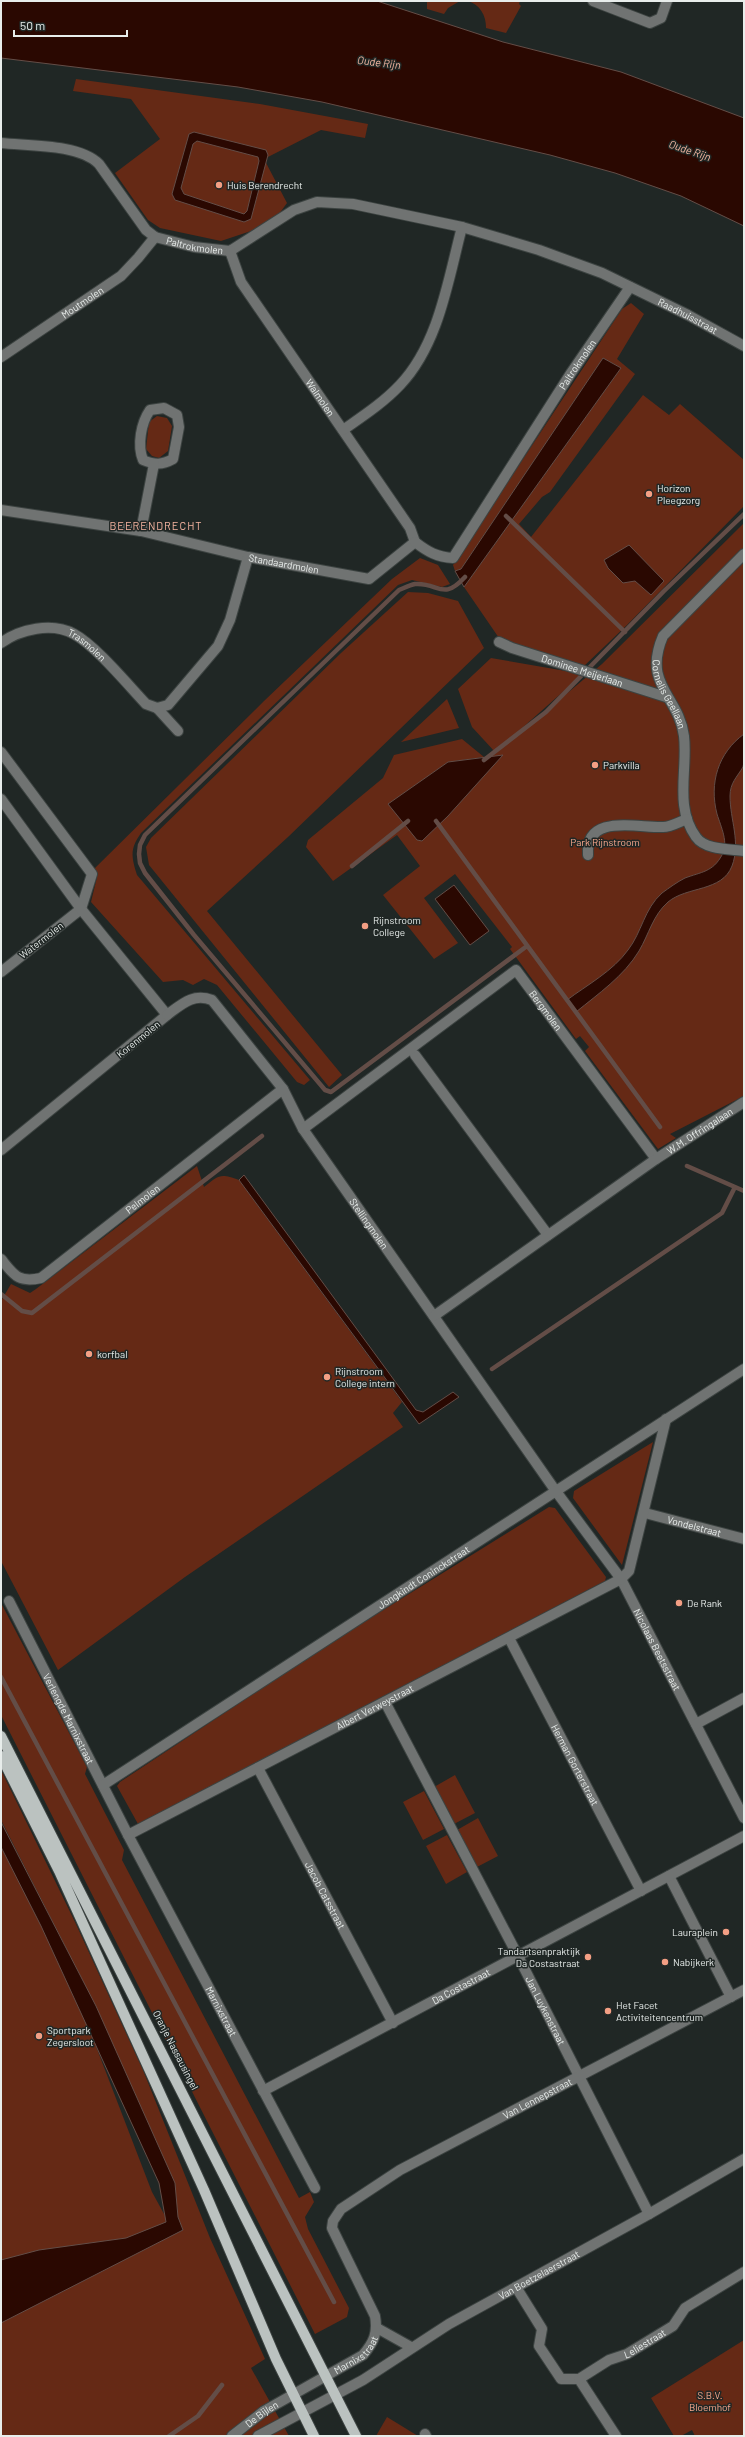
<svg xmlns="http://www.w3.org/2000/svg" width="745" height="2437" viewBox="0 0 745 2437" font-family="Barlow,sans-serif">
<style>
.green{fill:#652915}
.water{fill:#2a0801;stroke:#634d47;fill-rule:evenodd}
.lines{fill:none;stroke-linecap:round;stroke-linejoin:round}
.stream{stroke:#634d47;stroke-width:4.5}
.minor-casing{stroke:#3c4341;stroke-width:12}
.major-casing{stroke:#3c4341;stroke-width:12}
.minor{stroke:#707372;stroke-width:10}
.major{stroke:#bbc2c0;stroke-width:10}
.poi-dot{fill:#f39f84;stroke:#202725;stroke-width:1.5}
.labels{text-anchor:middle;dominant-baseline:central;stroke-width:3;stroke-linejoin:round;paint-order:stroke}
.poi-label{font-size:10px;fill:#e8edeb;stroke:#202725;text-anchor:start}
.street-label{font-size:10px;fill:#e8edeb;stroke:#202725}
.park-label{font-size:10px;fill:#fba98e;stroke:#202725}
.water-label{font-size:11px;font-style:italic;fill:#f3b5a0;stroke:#202725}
.neighbourhood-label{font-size:11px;letter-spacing:1px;fill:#f5b5a1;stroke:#202725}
</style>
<rect width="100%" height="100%" fill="#202725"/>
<path class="green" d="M 427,1 L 460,1 L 448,8 L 444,14 L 427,9 Z
M 468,1 L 520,1 L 519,4 L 521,6 L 506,33 L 486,28 C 486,15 480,5 468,1 Z
M 76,79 L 260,104 L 368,124 L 365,138 L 321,130 L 264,159 L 287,203 L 279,214 L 251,231 L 221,241 L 160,228 L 148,220 L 115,173 L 160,139 L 131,99 L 73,91 Z
M 631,303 L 644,314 L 617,359 L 635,374 L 550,492 L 542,497 L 519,524 L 531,537 L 643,395 L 669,415 L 680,404 L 744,460 L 744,506 L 627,625 L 584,666 L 523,650 L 499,638 L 464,587 L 621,368 L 603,358 L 461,569 L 455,571 L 453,565 L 622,309 Z
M 157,416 L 167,418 L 172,426 L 168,451 L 159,458 L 152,456 L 146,449 L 149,422 Z
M 744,523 L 744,1096 L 670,1134 L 676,1138 L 658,1149 L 585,1051 L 589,1047 L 580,1036 L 576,1039 L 510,949 L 512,947 L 455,874 L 424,898 L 458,943 L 434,959 L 383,895 L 420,866 L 397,835 L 333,881 L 306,847 L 308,840 L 383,778 L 394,755 L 462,739 L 484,757 L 448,762 L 389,804 L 415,821 L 602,664 Z
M 420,558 L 438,565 L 450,584 L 442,587 L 412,580 L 398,585 L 141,833 C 130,849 131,856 137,875 L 310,1080 L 304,1085 L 297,1082 L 217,985 L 204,979 L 193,985 L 183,980 L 163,982 L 91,902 L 97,877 L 94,869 L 264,701 L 392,579 Z
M 408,592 L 428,593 L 458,601 L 484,648 L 288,837 L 207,911 L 342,1075 L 329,1087 L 149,865 L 146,847 L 151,838 L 341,653 Z
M 491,658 L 583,674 L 495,752 L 472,727 L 458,689 Z
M 447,699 L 459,728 L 401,742 Z
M 197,1166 L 204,1187 C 219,1175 220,1173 239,1180 L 402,1402 L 393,1413 L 403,1427 L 185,1577 L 58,1670 L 1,1561 L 1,1301 L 11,1284 L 30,1293 L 36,1289 Z
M 653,1442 L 622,1565 L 573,1498 L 574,1491 Z
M 549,1507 L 555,1508 L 606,1577 L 605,1581 L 138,1824 L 117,1786 L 120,1782 L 330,1643 Z
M 1,1603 L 87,1767 L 85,1774 L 124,1850 L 122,1860 L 299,2198 L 310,2192 L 314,2202 L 305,2217 L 308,2229 L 349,2308 L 347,2317 L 315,2334 L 1,1715 Z
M 1,1770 L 75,1922 L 143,2070 L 210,2238 L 265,2359 L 251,2368 L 289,2436 L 1,2436 L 1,1847 L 50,1942 L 87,2023 L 152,2192 L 175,2234 L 183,2230 L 92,1999 L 1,1820 Z
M 455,1775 L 475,1813 L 454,1824 L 434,1787 Z
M 424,1791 L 444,1829 L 423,1840 L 403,1802 Z
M 478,1818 L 498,1856 L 477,1867 L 457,1830 Z
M 447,1835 L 467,1872 L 446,1884 L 426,1846 Z
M 744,2340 L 744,2436 L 695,2436 L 692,2430 L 681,2436 L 674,2436 L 651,2398 Z
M 387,2417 L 418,2436 L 376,2436 Z"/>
<path class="water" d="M 1,1 L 377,1 L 503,42 L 621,72 L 744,118 L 744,226 L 681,196 L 615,173 L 550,155 L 322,102 L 238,87 L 1,58 Z
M 194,132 L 266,150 L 268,155 L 251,219 L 244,222 L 175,200 L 172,194 L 189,134 ZM 197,141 L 258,157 L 259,161 L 247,211 L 244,214 L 184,194 L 181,188 L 193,144 Z
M 603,358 L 621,368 L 464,587 L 455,571 L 461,569 Z
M 629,545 L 664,581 L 651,595 L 635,581 L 623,583 L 608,568 L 604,560 Z
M 744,734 C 744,742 745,760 743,767 C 737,777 730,783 730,796 C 730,820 741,842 732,866 C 722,892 687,886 668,902 C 653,915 649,934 639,951 C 624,976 598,994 576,1012 L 567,1000 C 587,985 613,971 628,950 C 642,932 644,909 662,893 C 669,888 677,882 685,878 C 701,872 713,872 722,855 C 729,843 721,827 717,814 C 709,783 718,753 744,734 Z
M 503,755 L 448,816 L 422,841 L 417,840 L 388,804 L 448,762 Z
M 454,885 L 489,931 L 470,945 L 435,899 Z
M 244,1175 L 416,1410 L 423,1412 L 453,1392 L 459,1397 L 419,1424 L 239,1180 Z
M 1,1822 L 96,2006 L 175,2183 L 178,2217 L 183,2230 L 1,2323 L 1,2260 L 39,2250 L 126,2238 L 166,2222 L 159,2183 L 41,1926 L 1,1847 Z"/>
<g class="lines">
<path class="stream" d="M 506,516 L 625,632
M 465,577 C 442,602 439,582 415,584 C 410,585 404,588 399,590 L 145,835 L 140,845 L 139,854 L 140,863 L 145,873 L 194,935 L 325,1090 L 331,1092 L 527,946
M 484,760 L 546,712 L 664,591 L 744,514
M 436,821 L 660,1127
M 352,866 L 408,821
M 687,1166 L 735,1187
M 1,1294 L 22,1311 L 32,1313 L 262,1136
M 492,1369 L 722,1213 L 735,1187 L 744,1191
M 1,1677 L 334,2302
M 169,2436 L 198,2416 L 222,2385"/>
<g class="minor-casing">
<g id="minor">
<path d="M 593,1 L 650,23 L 661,18 L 667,1"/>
<path id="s1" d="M 1,143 C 29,146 79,144 99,164 L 146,230 L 155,237 L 194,247 L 230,251 L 294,210 L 317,202 L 353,204 L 462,227 L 539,250 L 602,273 L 688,315 L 744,346"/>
<path id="s2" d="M 230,251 L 241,282 L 410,528 L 415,542"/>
<path id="s3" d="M 1,357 L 121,276 L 138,258 L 155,237"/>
<path d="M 164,408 L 177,415 L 179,427 L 173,459 C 162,465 155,465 143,460 C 137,445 141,423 150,410 Z"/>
<path d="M 343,430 C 363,416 383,403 400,385 C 439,344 448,280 462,227"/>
<path id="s4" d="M 1,510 L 141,531 L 248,557 L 369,579 L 415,542"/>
<path d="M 141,531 L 154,464"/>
<path id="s5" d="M 415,542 C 428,552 437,557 453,558 L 571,373 L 630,287"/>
<path id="s6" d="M 744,554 L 663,636 C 642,685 679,696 684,736 C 688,769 674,807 696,837 C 705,850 730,849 744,851"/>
<path id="s7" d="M 499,642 L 512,648 L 666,697"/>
<path id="s8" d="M 1,643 C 20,629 52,622 74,634 C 96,646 128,685 146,704 L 157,708 L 168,705 L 218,646 L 230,620 L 248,557"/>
<path d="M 157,708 L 178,731"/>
<path d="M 1,752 L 92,874 L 81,909 L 1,972"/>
<path d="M 1,799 L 81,909 L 167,1015 L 1,1150"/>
<path d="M 588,855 C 585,813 637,828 663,827 C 671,827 679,822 687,819"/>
<path id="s9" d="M 167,1015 C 182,1004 193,993 212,1000 L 283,1089 L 303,1129 L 555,1490 L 621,1579 L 744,1818"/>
<path d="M 415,1055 L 548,1235"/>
<path id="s10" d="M 303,1129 L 516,970 L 656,1159"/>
<path id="s11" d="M 1,1259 C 14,1275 18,1283 41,1278 L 283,1089"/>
<path id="s12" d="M 434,1316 L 656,1159 L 744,1102"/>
<path id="s13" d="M 645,1513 L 744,1539"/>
<path id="s14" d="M 9,1601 L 128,1835 L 315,2188"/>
<path id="s15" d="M 509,1638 L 641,1891"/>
<path id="s16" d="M 385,1702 L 518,1956 L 649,2214"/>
<path d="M 696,1724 L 744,1698"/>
<path id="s17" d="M 258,1768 L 393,2023"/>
<path id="s18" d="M 103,1785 L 744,1369"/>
<path id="s19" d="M 128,1835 L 621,1579 L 629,1571 L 666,1419"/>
<path d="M 669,1876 L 731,1997"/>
<path id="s20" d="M 263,2091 L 744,1836"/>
<path d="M 516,2287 L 542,2329 L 539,2346 L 561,2379 L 579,2379 L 616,2436"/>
<path d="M 377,2328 L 411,2347"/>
<path id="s21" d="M 579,2379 L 609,2360 L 627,2354 L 673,2326 L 685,2308 L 744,2272"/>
<path d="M 425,2434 L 426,2436"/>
<path id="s22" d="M 232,2436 L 264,2411 L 363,2355 C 374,2342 378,2333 375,2316 L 332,2228 L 333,2221 L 341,2209 L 400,2170 L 744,1990"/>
<path id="s23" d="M 258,2436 L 363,2380 L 449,2324 L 649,2214 L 744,2159"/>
</g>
</g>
<g class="major-casing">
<path id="major" d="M 1,1736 L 356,2436
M 1,1756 L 59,1871 L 204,2190 L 276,2359 L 314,2436"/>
</g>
<use href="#minor" class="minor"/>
<use href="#major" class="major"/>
</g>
<g class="poi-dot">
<circle cx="219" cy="185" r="4"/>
<circle cx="649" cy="494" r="4"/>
<circle cx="595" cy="765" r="4"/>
<circle cx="365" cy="926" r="4"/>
<circle cx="89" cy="1354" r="4"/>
<circle cx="327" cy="1377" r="4"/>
<circle cx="679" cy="1603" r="4"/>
<circle cx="726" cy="1932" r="4"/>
<circle cx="588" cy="1957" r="4"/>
<circle cx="665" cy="1962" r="4"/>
<circle cx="608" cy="2011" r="4"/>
<circle cx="39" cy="2036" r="4"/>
</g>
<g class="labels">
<g class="poi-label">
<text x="227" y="185">Huis Berendrecht</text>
<text x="657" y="488">Horizon<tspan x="657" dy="12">Pleegzorg</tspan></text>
<text x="603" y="765">Parkvilla</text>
<text x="373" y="920">Rijnstroom<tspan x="373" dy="12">College</tspan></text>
<text x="97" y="1354">korfbal</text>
<text x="335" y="1371">Rijnstroom<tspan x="335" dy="12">College intern</tspan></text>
<text x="687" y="1603">De Rank</text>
<text x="718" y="1932" text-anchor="end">Lauraplein</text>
<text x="580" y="1951" text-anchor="end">Tandartsenpraktijk<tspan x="580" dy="12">Da Costastraat</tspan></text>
<text x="673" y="1962">Nabijkerk</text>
<text x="616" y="2005">Het Facet<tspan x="616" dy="12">Activiteitencentrum</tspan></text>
<text x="47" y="2030">Sportpark<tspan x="47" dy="12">Zegersloot</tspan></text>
</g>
<g class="street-label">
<text stroke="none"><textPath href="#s1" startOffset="235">Paltrokmolen</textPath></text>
<text stroke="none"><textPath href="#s3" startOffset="98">Moutmolen</textPath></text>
<text stroke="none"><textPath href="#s1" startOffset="762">Raadhuisstraat</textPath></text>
<text stroke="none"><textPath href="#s5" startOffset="272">Paltrokmolen</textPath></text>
<text stroke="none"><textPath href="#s2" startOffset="173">Walmolen</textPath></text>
<text stroke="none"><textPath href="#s4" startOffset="288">Standaardmolen</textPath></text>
<text stroke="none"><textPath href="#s8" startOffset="94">Trasmolen</textPath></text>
<text stroke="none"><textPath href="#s7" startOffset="88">Dominee Meijerlaan</textPath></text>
<text stroke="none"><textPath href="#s6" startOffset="177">Cornelis Geellaan</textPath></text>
<text transform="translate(41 940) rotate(-38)">Watermolen</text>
<text stroke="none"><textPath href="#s10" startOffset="316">Bergmolen</textPath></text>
<text transform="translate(138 1039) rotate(-39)">Korenmolen</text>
<text stroke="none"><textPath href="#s12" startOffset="324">W.M. Offringalaan</textPath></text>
<text stroke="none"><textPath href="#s11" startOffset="177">Pelmolen</textPath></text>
<text stroke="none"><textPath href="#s9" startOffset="324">Stellingmolen</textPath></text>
<text stroke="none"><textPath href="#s13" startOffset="51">Vondelstraat</textPath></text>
<text stroke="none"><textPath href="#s18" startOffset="382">Jongkindt Coninckstraat</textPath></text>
<text stroke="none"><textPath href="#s9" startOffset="839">Nicolaas Beetsstraat</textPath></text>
<text stroke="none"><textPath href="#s19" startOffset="278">Albert Verweystraat</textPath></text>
<text stroke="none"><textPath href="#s14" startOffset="132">Verlengde Marnixstraat</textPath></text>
<text stroke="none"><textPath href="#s15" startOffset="143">Herman Gorterstraat</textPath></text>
<text stroke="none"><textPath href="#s17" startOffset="144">Jacob Catsstraat</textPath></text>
<text stroke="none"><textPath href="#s20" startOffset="224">Da Costastraat</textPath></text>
<text stroke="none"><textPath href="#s16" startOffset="348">Jan Luykenstraat</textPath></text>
<text stroke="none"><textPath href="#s14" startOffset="462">Marnixstraat</textPath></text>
<text transform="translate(176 2050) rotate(63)">Oranje Nassausingel</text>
<text stroke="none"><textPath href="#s22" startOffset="542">Van Lennepstraat</textPath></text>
<text stroke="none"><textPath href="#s23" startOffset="324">Van Boetzelaerstraat</textPath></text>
<text stroke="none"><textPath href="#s21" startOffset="75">Leliestraat</textPath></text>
<text stroke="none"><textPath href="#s22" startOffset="149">Marnixstraat</textPath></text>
<text stroke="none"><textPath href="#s22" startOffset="37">De Bijlen</textPath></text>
</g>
<g class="park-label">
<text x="605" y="842">Park Rijnstroom</text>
<text x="710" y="2395">S.B.V.<tspan x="710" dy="12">Bloemhof</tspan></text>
</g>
<g class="water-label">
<text transform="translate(379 62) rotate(7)">Oude Rijn</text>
<text transform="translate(690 150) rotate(19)">Oude Rijn</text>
</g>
<g class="neighbourhood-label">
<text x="156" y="525">BEERENDRECHT</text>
</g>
</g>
<rect width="745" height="2437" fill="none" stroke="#e8edeb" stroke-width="4"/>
<path d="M14 30v6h113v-6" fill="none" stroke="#e8edeb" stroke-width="2"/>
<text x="20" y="30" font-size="12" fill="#e8edeb" stroke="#202725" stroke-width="3" paint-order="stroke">50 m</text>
</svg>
